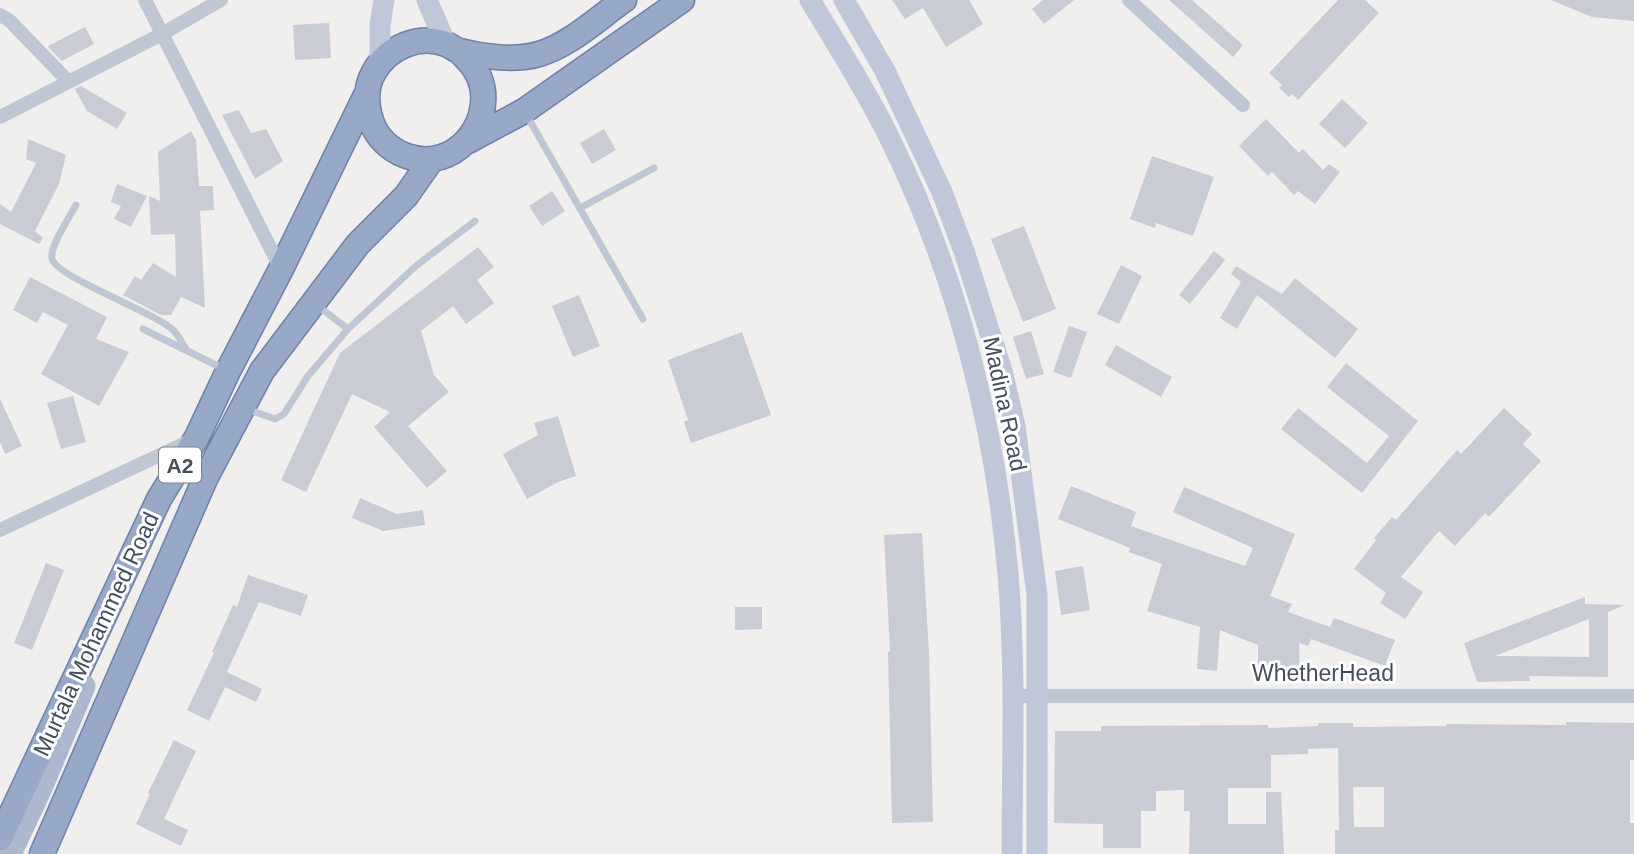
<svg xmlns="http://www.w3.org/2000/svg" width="1634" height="854" viewBox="0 0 1634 854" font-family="Arial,sans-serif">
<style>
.building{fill:#c9ccd4;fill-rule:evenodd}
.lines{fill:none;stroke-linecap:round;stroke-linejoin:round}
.trunk-casing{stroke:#6e82ab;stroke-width:27}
.service{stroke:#c0c7d4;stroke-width:7}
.minor{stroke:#c0c7d4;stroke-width:14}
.secondary{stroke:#bfc7d8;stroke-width:21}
.primary{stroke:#acb8ce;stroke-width:23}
.trunk{stroke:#98a8c7;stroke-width:24}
.labels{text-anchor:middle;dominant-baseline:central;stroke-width:6;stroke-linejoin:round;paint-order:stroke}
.shield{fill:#fff;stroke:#7d838d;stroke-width:2}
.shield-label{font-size:21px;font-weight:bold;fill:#454e5c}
.street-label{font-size:23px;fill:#454e5c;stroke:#fff}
</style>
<rect width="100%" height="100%" fill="#f1eeee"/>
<path class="building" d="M 892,0 L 969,0 L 983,24 L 946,47 L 923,8 L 905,19 Z
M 1043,0 L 1074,0 L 1044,24 L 1032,9 Z
M 1169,0 L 1192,0 L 1243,45 L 1233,57 Z
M 1338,0 L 1365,0 L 1379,13 L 1298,100 L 1292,94 L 1289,97 L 1279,88 L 1282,85 L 1269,73 Z
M 1551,0 L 1634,0 L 1634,21 L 1592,17 Z
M 329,23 L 331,58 L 295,60 L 293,25 Z
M 85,27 L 94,44 L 62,61 L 49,48 L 48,46 Z
M 81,86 L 127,113 L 117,129 L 87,111 L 75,89 Z
M 1342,99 L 1368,123 L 1345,148 L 1319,124 Z
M 239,110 L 251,133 L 266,129 L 283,161 L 255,179 L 222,115 Z
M 1266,119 L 1299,153 L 1303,149 L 1323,170 L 1329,164 L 1340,172 L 1315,204 L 1298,191 L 1294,195 L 1272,172 L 1268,176 L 1239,146 Z
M 604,129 L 616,150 L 592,164 L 580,143 Z
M 191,131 L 196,140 L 199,186 L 213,186 L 214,210 L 200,211 L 205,308 L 181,297 L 171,315 L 161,315 L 123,295 L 135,276 L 141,280 L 153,263 L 176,277 L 175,234 L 151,235 L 149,196 L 160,201 L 158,152 Z
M 28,139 L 66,155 L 59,184 L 35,231 L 43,238 L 39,244 L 0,224 L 0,204 L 11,212 L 36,163 L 26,159 Z
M 1152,156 L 1214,177 L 1193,236 L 1156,223 L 1155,228 L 1130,219 Z
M 117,184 L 147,196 L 131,227 L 114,219 L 121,206 L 111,202 Z
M 552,191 L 565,211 L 542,226 L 529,206 Z
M 1024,226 L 1056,309 L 1023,322 L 991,239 Z
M 478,247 L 494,267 L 477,280 L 494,303 L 466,324 L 453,306 L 421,331 L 434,375 L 449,392 L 408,426 L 447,471 L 427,488 L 374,427 L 390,412 L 352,394 L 306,492 L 281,480 L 340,353 Z
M 1214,251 L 1225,260 L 1190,304 L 1179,295 Z
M 1121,265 L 1142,276 L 1119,324 L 1097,314 Z
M 1236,266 L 1282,294 L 1295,278 L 1358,329 L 1335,358 L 1257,295 L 1237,329 L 1220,318 L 1241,282 L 1231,274 Z
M 30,277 L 107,317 L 96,339 L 129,352 L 99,406 L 41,374 L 68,325 L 43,312 L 37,323 L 13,310 Z
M 579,295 L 600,346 L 573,357 L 552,306 Z
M 1069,326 L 1087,332 L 1071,378 L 1053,372 Z
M 1031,331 L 1044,374 L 1026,379 L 1013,337 Z
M 742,332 L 771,415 L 691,443 L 684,422 L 688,420 L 668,360 Z
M 1116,345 L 1172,377 L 1161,397 L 1105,365 Z
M 1346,363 L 1418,421 L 1362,493 L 1281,429 L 1298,408 L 1367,463 L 1389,436 L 1327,387 Z
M 73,396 L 86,442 L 61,449 L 47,403 Z
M 0,399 L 22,446 L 5,454 L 0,442 Z
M 1504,408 L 1532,434 L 1523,444 L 1541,461 L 1489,517 L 1485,513 L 1455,546 L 1439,531 L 1401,577 L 1423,592 L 1405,619 L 1380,603 L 1386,593 L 1354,569 L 1376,540 L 1374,538 L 1392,517 L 1396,520 L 1457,450 L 1461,454 Z
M 558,416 L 576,476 L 558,482 L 527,499 L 503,454 L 538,435 L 534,423 Z
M 1071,486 L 1136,512 L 1131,526 L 1245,566 L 1253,548 L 1173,512 L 1184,487 L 1295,534 L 1270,596 L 1292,604 L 1288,612 L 1330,627 L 1334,618 L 1395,640 L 1385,666 L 1311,639 L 1308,646 L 1299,643 L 1300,678 L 1258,679 L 1258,645 L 1220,630 L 1217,671 L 1197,669 L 1200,627 L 1147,611 L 1162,564 L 1129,552 L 1130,548 L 1058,519 Z
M 360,498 L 397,514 L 423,510 L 425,525 L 383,531 L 352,518 Z
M 922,533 L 929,654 L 933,822 L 892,823 L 888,652 L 890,651 L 884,535 Z
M 46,563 L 64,570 L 32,650 L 14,643 Z
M 1083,566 L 1090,610 L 1061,615 L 1055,571 Z
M 248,575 L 308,595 L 301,616 L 259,602 L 227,672 L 262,689 L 256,702 L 225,687 L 209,721 L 187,710 L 214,653 L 212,652 L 233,605 L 237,607 Z
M 1585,597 L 1585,604 L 1625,605 L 1608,612 L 1608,677 L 1529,676 L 1530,681 L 1477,682 L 1464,643 ZM 1589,619 L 1589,657 L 1495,656 Z
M 735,607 L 762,607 L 762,629 L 735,630 Z
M 1566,722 L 1634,723 L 1634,760 L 1630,760 L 1630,823 L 1634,823 L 1634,854 L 1335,854 L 1335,830 L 1339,830 L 1338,748 L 1308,749 L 1308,754 L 1271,755 L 1271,788 L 1228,788 L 1228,824 L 1266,824 L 1266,792 L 1281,792 L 1284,854 L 1189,854 L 1190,811 L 1184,811 L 1184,790 L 1156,791 L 1156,811 L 1141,811 L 1141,848 L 1103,848 L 1103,824 L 1054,823 L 1055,731 L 1101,731 L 1101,726 L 1268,725 L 1268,728 L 1318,726 L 1318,723 L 1353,723 L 1353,727 L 1446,726 L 1446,724 L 1566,725 ZM 1353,787 L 1384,787 L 1384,827 L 1354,827 Z
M 174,740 L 196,751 L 164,819 L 188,830 L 181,846 L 136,824 L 150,794 L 148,793 Z"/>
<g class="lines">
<g class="trunk-casing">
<path id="trunk" d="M 459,51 C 469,61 479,71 482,86 C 491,127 453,170 410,157 C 395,153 381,142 374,128 C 366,110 364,89 374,72 C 388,47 419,34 446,44 C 451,46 455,50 460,51 C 483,57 516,61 539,54 C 570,45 598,18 624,0
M 468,141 L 524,111 L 682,0
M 0,838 L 159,499 L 197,437 L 228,371 L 281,269 L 366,95
M 42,854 L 205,479 L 262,371 L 358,244 L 406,196 L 432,159"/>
</g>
<path class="service" d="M 526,114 L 643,319
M 76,205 C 70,216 50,246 52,258 C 54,277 156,312 174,331 C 179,336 182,344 186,349
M 580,208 L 654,168
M 318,306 L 348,329
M 143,329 L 224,369
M 247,409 L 275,419 L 284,414 L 308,376 L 348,329 L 417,265 L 475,221"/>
<path class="minor" d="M 145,0 L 281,269
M 1129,0 L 1243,105
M 0,15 L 9,20 L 68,81
M 0,117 L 162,34 L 221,0
M 0,530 L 192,440
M 1013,696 L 1634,696"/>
<path class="secondary" d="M 427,0 L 446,44
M 810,0 C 837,45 866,90 889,137 C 956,272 995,424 1008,574 C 1016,667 1012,761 1012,854
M 844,0 L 885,71 L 942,192 L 964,251 L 1002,371 L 1015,426 L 1037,595 L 1037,854
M 380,62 L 380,25 L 384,0"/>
<path class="primary" d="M 10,854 L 41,788 L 84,686"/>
<use href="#trunk" class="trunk"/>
</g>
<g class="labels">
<rect class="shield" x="159" y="447.5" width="42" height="35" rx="5"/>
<g class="shield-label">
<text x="180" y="465">A2</text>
</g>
<g class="street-label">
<text transform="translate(1005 404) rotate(78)">Madina Road</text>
<text transform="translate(96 634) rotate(-65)">Murtala Mohammed Road</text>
<text x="1323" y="673">WhetherHead</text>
</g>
</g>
</svg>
